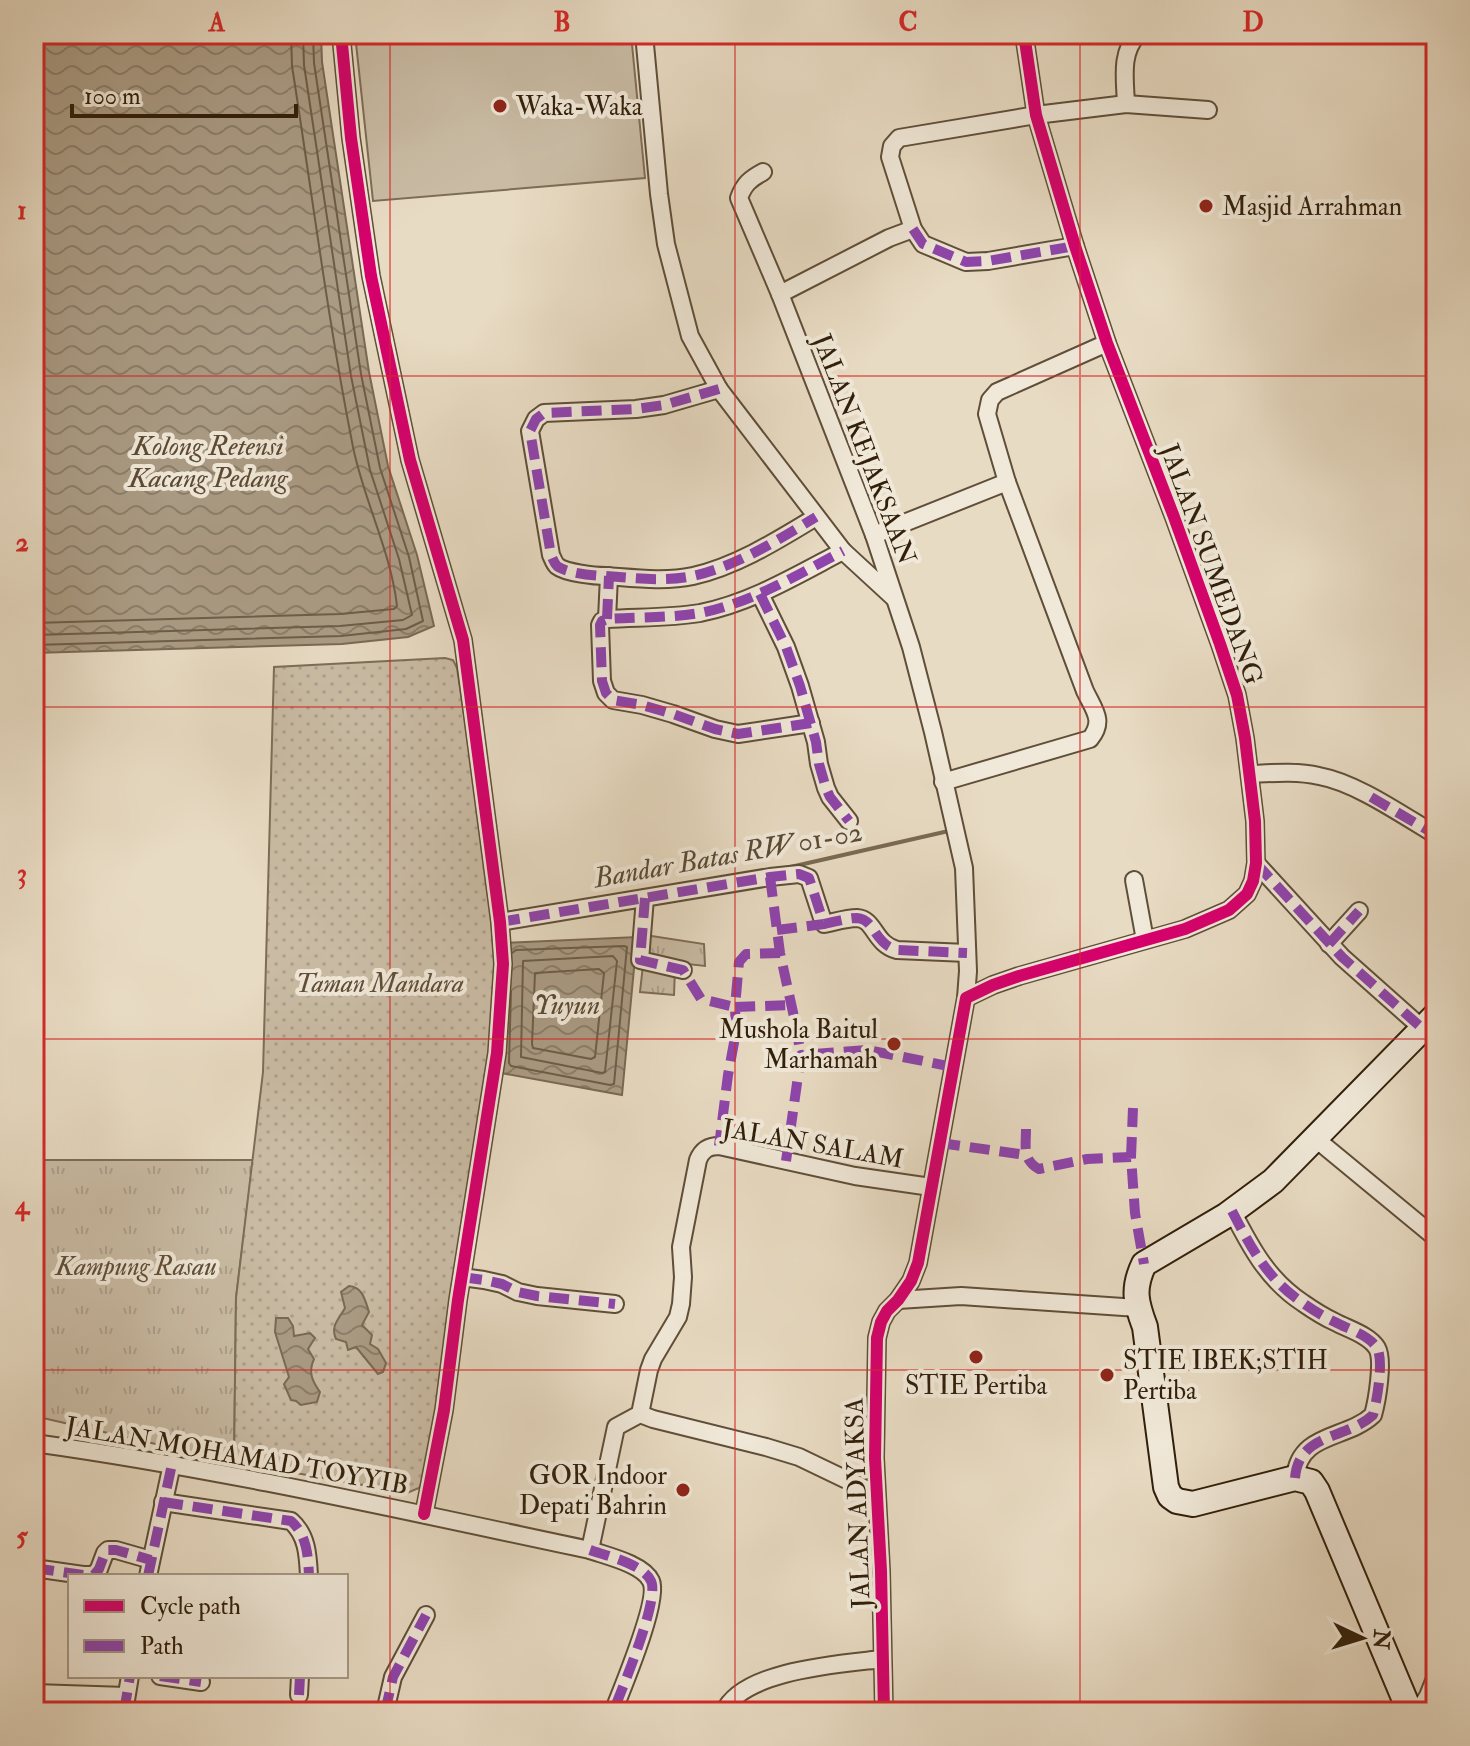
<svg xmlns="http://www.w3.org/2000/svg" width="1470" height="1746" viewBox="0 0 1470 1746" font-family="'IM FELL Double Pica',serif">
<defs>
<pattern id="grass-tufts" width="24" height="20" patternUnits="userSpaceOnUse" patternTransform="scale(2)"><rect width="24" height="20" fill="#c9bba4"/><path d="M3 7l-1-3M5 7V3M7 7l1-3M15 17l-1-3M17 17v-4M19 17l1-3" fill="none" stroke="#ada08c"/></pattern>
<pattern id="park-dots" width="8" height="8" patternUnits="userSpaceOnUse" patternTransform="scale(2)"><rect width="8" height="8" fill="#c9bba4"/><path d="M2 2h.1M6 6h.1" fill="none" stroke="#ada08c" stroke-width="1.8" stroke-linecap="round"/></pattern>
<pattern id="water-waves" width="16" height="10" patternUnits="userSpaceOnUse" patternTransform="scale(2)"><rect width="16" height="10" fill="#aa9b84"/><path d="M0 5q4-4 8 0t8 0" fill="none" stroke="#8b7e6a"/></pattern>
</defs>
<rect width="100%" height="100%" fill="#e8dbc3"/>
<filter id="stains"><feTurbulence type="fractalNoise" baseFrequency=".0025" numOctaves="4"/><feColorMatrix values="0 0 0 0 .2 0 0 0 0 .09 0 0 0 0 .02 0 0 0 .5 -.17"/></filter>
<radialGradient id="worn" r=".72"><stop offset=".6" stop-color="#630" stop-opacity="0"/><stop offset="1" stop-color="#630" stop-opacity=".3"/></radialGradient>
<!-- grass -->
<g fill="url(#grass-tufts)" stroke="#7d6d57" stroke-width="2">
<polygon points="645,935 704,944 705,966 642,959"/>
<polygon points="643,965 675,968 674,995 640,992"/>
<polygon points="34,1160 253,1160 236,1298 234,1462 34,1416"/>
</g>
<!-- park -->
<polygon fill="url(#park-dots)" stroke="#7d6d57" stroke-width="2" points="445,658 453,660 457,668 493,906 496,966 494,1036 427,1475 419,1488 407,1493 234,1462 236,1298 263,1072 274,667"/>
<!-- garden -->
<polygon fill="#c9bba4" stroke="#7d6d57" stroke-width="2" points="355,34 631,34 645,178 373,201"/>
<!-- water -->
<g fill="url(#water-waves)" stroke="#7a6953" stroke-width="2">
<polygon points="34,34 321,34 322,62 369,372 388,466 417,555 434,626 408,637 342,644 34,653"/>
<polygon points="637,937 622,1095 501,1073 504,943"/>
<path d="M349 1286C363 1287 365 1300 369 1312L362 1325 372 1335 370 1344 378 1349 386 1363 383 1372 378 1374 356 1347 348 1350 346 1342 336 1339C330 1326 339 1319 345 1308L341 1292Z"/>
<path d="M276 1318H288L293 1326 294 1336 310 1333 315 1338 308 1349 314 1359C308 1372 312 1381 320 1392L317 1402 301 1405 296 1401 291 1400 284 1384 289 1377 275 1332Z"/>
</g>
<g fill="none" stroke-linecap="round" stroke-linejoin="round">
<!-- shore -->
<g stroke="#6e5d47" stroke-width="2">
<path d="M34 623 340 614 394 609 397 606C391 552 364 501 353 447 328 321 312 193 292 66L291 34"/>
<polyline points="34,635 340,626 403,620 412,615 399,559 370,470 351,376 304,65 303,34"/>
<polyline points="34,645 341,636 406,629 423,621 409,557 380,468 361,374 314,63 313,34"/>
<polygon points="613,956 617,961 605,1072 602,1073 521,1057 523,961"/>
<polygon points="599,969 604,973 595,1057 591,1059 533,1048 532,1044 535,973"/>
<polyline points="511,991 509,1063 511,1066 610,1085 614,1084 627,947 624,946 516,950 512,953"/>
</g>
<!-- stream -->
<g stroke="#7a6953" stroke-width="4">
<polyline points="786,868 953,830"/>
<polyline points="507,913 524,910"/>
</g>
<!-- street casing -->
<g stroke="#5f4e38" stroke-width="20">
<g id="street">
<polyline points="341,34 351,138 371,276 410,460 463,640 500,922 503,964 497,1053 458,1300 444,1410 424,1514"/>
<polyline points="644,34 659,194 666,244 690,336 719,389 843,551 893,597"/>
<path d="M1126 104C1125 79 1120 53 1138 34"/>
<path d="M763 172C750 179 744 184 739 198L780 294"/>
<polyline points="913,229 923,244 966,262 988,261 1075,246"/>
<path d="M719 389 664 405 636 409 544 413 536 419 530 431 551 555C553 559 554 563 557 566 566 573 595 576 606 576 634 578 665 582 693 576 737 566 778 540 816 517"/>
<polyline points="874,535 1007,482"/>
<polyline points="760,594 786,647 800,686 816,742 819,764 826,788 830,797 849,821"/>
<polyline points="607,619 609,576"/>
<path d="M811 723 738 734 715 729 673 714 642 705 613 700 606 693 602 681 600 625 602 621 607 619C637 617 670 618 700 613 751 603 797 575 843 551"/>
<path d="M1251 774C1273 773 1297 771 1319 776 1357 783 1402 815 1436 835"/>
<path d="M943 782 1090 739C1105 721 1094 710 1085 691L1007 482 987 414 990 400 997 392 1107 343"/>
<polyline points="1256,863 1342,957 1423,1029"/>
<polyline points="1134,880 1145,940"/>
<polyline points="645,898 640,960 683,970"/>
<path d="M500 922 770 877 799 874 809 878 824 924C834 922 847 918 857 918 875 919 874 944 897 950L967 953"/>
<polyline points="1329,944 1359,911"/>
<polyline points="966,998 968,971 964,868 933,732 911,647 874,535 780,294 889,238 913,229 890,157 892,146 899,138 1036,115 1126,104 1208,110"/>
<polyline points="1316,1139 1436,1238"/>
<path d="M1232 1211C1251 1248 1268 1280 1303 1303 1313 1310 1324 1317 1335 1322 1348 1329 1369 1335 1377 1348 1384 1360 1377 1401 1373 1415 1346 1440 1299 1432 1295 1478"/>
<polyline points="462,1277 484,1280 502,1284 518,1292 537,1296 615,1304"/>
<polyline points="898,1300 961,1296 1138,1308"/>
<polyline points="640,1414 653,1419 766,1447 799,1457 876,1494"/>
<path d="M34 1443C221 1469 405 1511 590 1550L616 1427 640 1414 649 1370 653 1359 678 1317 681 1304 683 1277 681 1247 698 1160C702 1150 708 1146 719 1146L855 1176 931 1187"/>
<path d="M163 1502 291 1521C307 1535 308 1555 309 1576"/>
<path d="M590 1550C607 1556 643 1564 651 1581 660 1599 622 1689 613 1712"/>
<polyline points="34,1568 83,1575 94,1575 99,1569 105,1553 108,1550 116,1550 151,1560"/>
<polyline points="148,1576 172,1464"/>
<polyline points="160,1676 201,1682"/>
<polyline points="34,1693 126,1696"/>
<polyline points="299,1695 300,1676"/>
<polyline points="124,1712 130,1676"/>
<polyline points="385,1712 393,1677 426,1615"/>
<path d="M724 1712C742 1670 841 1664 882 1659"/>
<polyline points="884,1712 881,1571 875,1458 877,1338 881,1322 887,1311 898,1300 911,1281 918,1263 966,998 993,985 1019,976 1185,929 1229,910 1247,894 1253,881 1256,863 1255,821 1245,738 1237,695 1220,644 1174,517 1107,343 1075,246 1036,115 1024,34"/>
<polyline points="1418,1712 1428,1696 1436,1676"/>
</g>
</g>
<!-- secondary casing -->
<g stroke="#311f0a" stroke-width="28">
<path id="secondary" d="M1410 1712 1317 1491 1311 1482 1295 1478 1193 1504 1177 1501 1170 1496 1166 1487 1145 1327C1136 1303 1132 1289 1144 1264L1227 1215 1273 1181 1436 1015"/>
</g>
<!-- street -->
<use href="#street" stroke="#f0e8d8" stroke-width="16"/>
<!-- secondary -->
<use href="#secondary" stroke="#f0e8d8" stroke-width="24"/>
<!-- quiet -->
<g stroke="#8e44ad" stroke-width="10" stroke-dasharray="20 10" stroke-linecap="butt">
<polyline points="913,229 923,244 966,262 988,261 1075,246"/>
<path d="M719 389 664 405 636 409 544 413 536 419 530 431 551 555C553 559 554 563 557 566 566 573 595 576 606 576 634 578 665 582 693 576 737 566 778 540 816 517"/>
<polyline points="760,594 786,647 800,686 816,742 819,764 826,788 830,797 849,821"/>
<polyline points="607,619 609,576"/>
<path d="M811 723 738 734 715 729 673 714 642 705 613 700 606 693 602 681 600 625 602 621 607 619C637 617 670 618 700 613 751 603 797 575 843 551"/>
<polyline points="1371,797 1436,835"/>
<polyline points="1256,863 1342,957 1423,1029"/>
<polyline points="770,877 780,953 794,1017 801,1055"/>
<polyline points="645,898 640,960 683,970 701,999 735,1007 736,1032 728,1075 719,1146"/>
<path d="M500 922 770 877 799 874 809 878 824 924C834 922 847 918 857 918 875 919 874 944 897 950L967 953"/>
<polyline points="777,930 824,924"/>
<polyline points="1329,944 1359,911"/>
<polyline points="780,953 746,954 739,962 735,1007 791,1005"/>
<path d="M1026 1129C1026 1146 1022 1160 1039 1169L1087 1159 1131 1157 1135 1213 1144 1264"/>
<polyline points="940,1143 1026,1155"/>
<polyline points="1131,1157 1133,1108"/>
<polyline points="786,1161 801,1055 868,1050 953,1067"/>
<path d="M1232 1211C1251 1248 1268 1280 1303 1303 1313 1310 1324 1317 1335 1322 1348 1329 1369 1335 1377 1348 1384 1360 1377 1401 1373 1415 1346 1440 1299 1432 1295 1478"/>
<polyline points="462,1277 484,1280 502,1284 518,1292 537,1296 615,1304"/>
<path d="M163 1502 291 1521C307 1535 308 1555 309 1576"/>
<path d="M590 1550C607 1556 643 1564 651 1581 660 1599 622 1689 613 1712"/>
<polyline points="34,1568 83,1575 94,1575 99,1569 105,1553 108,1550 116,1550 151,1560"/>
<polyline points="148,1576 172,1464"/>
<polyline points="160,1676 201,1682"/>
<polyline points="1432,1685 1436,1687"/>
<polyline points="299,1695 300,1676"/>
<polyline points="124,1712 130,1676"/>
<polyline points="385,1712 393,1677 426,1615"/>
</g>
<!-- cycleway casing -->
<g stroke="#f0e8d8" stroke-width="17">
<g id="cycleway">
<polyline points="341,34 351,138 371,276 410,460 463,640 500,922 503,964 497,1053 458,1300 444,1410 424,1514"/>
<polyline points="884,1712 881,1571 875,1458 877,1338 881,1322 887,1311 898,1300 911,1281 918,1263 966,998 993,985 1019,976 1185,929 1229,910 1247,894 1253,881 1256,863 1255,821 1245,738 1237,695 1220,644 1174,517 1107,343 1075,246 1036,115 1024,34"/>
</g>
</g>
<!-- cycleway -->
<use href="#cycleway" stroke="#d6006c" stroke-width="12"/>
</g>
<!-- grid -->
<path fill="none" stroke="#d62828" stroke-width="2" stroke-opacity="0.55" d="M390 34V1712M735 34V1712M1080 34V1712M34 376H1436M34 707H1436M34 1039H1436M34 1370H1436"/>
<!-- markers -->
<g fill="#8f2418" stroke="#f0e8d8" stroke-width="3">
<circle cx="500" cy="106" r="8"/>
<circle cx="1206" cy="206" r="8"/>
<circle cx="894" cy="1044" r="8"/>
<circle cx="976" cy="1357" r="8"/>
<circle cx="1107" cy="1375" r="8"/>
<circle cx="683" cy="1490" r="8"/>
</g>
<g text-anchor="middle" stroke-width="8" stroke-linejoin="round" paint-order="stroke">
<!-- poi labels -->
<g font-size="26" fill="#311f0a" stroke="#f0e8d8" text-anchor="start">
<text x="516" y="115">Waka-Waka</text>
<text x="1222" y="215">Masjid Arrahman</text>
<text x="878" y="1038" text-anchor="end">Mushola Baitul<tspan x="878" dy="30">Marhamah</tspan></text>
<text x="1123" y="1369">STIE IBEK;STIH<tspan x="1123" dy="30">Pertiba</tspan></text>
<text x="976" y="1394" text-anchor="middle">STIE Pertiba</text>
<text x="667" y="1484" text-anchor="end">GOR Indoor<tspan x="667" dy="30">Depati Bahrin</tspan></text>
</g>
<!-- street labels -->
<g font-size="26" fill="#311f0a" stroke="#f0e8d8">
<text transform="translate(865 449) rotate(69)" y="9">JALAN KEJAKSAAN</text>
<text transform="translate(1212 564) rotate(70)" y="9">JALAN SUMEDANG</text>
<text transform="translate(813 1143) rotate(10)" y="9">JALAN SALAM</text>
<text transform="translate(237 1455) rotate(10)" y="9">JALAN MOHAMAD TOYYIB</text>
<text transform="translate(857 1503) rotate(-92)" y="9">JALAN ADYAKSA</text>
</g>
<!-- park labels -->
<g font-size="26" font-style="italic" fill="#5f4e38" stroke="#f0e8d8">
<text x="380" y="992">Taman Mandara</text>
<text x="136" y="1275">Kampung Rasau</text>
</g>
<!-- water labels -->
<g font-size="28" font-style="italic" fill="#5b4a35" stroke="#f0e8d8">
<text x="208" y="455">Kolong Retensi<tspan x="208" dy="32">Kacang Pedang</tspan></text>
<text transform="translate(728 854) rotate(-10)" y="10">Bandar Batas RW 01-02</text>
<text x="567" y="1014">Yuyun</text>
</g>
</g>
<!-- margin -->
<rect width="1470" height="1746" fill="none" stroke="#e8dbc3" stroke-width="88"/>
<!-- legend -->
<rect x="68" y="1574" width="280" height="104" fill="#f0e8d8" stroke="#a49886" stroke-width="2"/>
<rect x="84" y="1600" width="40" height="12" fill="#d6006c" stroke="#a49886" stroke-width="2"/>
<text x="140" y="1614" font-size="24" fill="#311f0a">Cycle path</text>
<rect x="84" y="1640" width="40" height="12" fill="#8e44ad" stroke="#a49886" stroke-width="2"/>
<text x="140" y="1654" font-size="24" fill="#311f0a">Path</text>
<!-- north arrow -->
<g transform="translate(1362 1638) rotate(94)" stroke="#f0e8d8" stroke-width="6" paint-order="stroke">
<path d="M0-6L14 30L0 20L-14 30Z" fill="#311f0a"/>
<text y="-12" font-size="22" font-weight="bold" text-anchor="middle" fill="#311f0a">N</text>
</g>
<!-- scale -->
<path d="M72 104v12h224v-12" fill="none" stroke="#311f0a" stroke-width="4"/>
<text x="84" y="104" font-size="24" fill="#311f0a" stroke="#f0e8d8" stroke-width="6" paint-order="stroke">100 m</text>
<rect x="44" y="44" width="1382" height="1658" fill="none" stroke="#d62828" stroke-width="3"/>
<g font-size="26" text-anchor="middle" font-weight="bold" fill="#d62828">
<text x="217" y="31">A</text>
<text x="562" y="31">B</text>
<text x="908" y="31">C</text>
<text x="1253" y="31">D</text>
<text x="22" y="219">1</text>
<text x="22" y="551">2</text>
<text x="22" y="882">3</text>
<text x="22" y="1214">4</text>
<text x="22" y="1545">5</text>
</g>
<rect width="100%" height="100%" filter="url(#stains)"/>
<rect width="100%" height="100%" fill="url(#worn)"/>
</svg>
